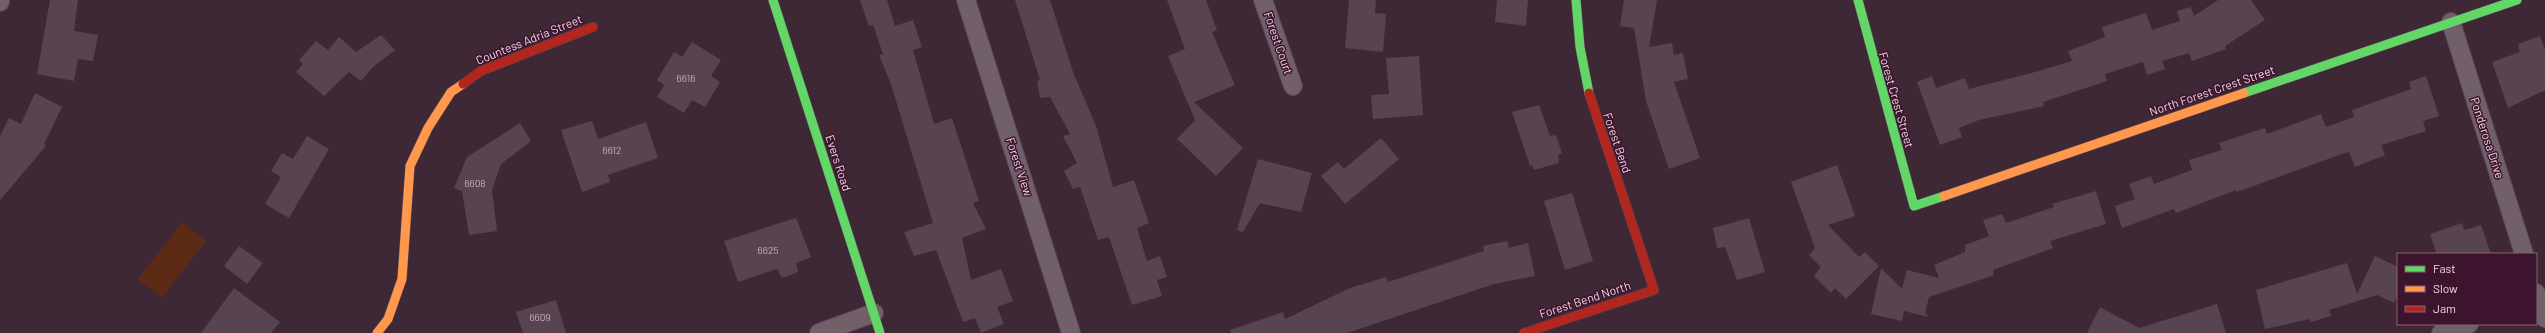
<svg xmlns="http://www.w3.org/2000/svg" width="2545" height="333" viewBox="0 0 2545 333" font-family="Barlow,sans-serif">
<rect width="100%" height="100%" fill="#3f2836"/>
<!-- green -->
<polygon fill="#5c2a15" points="182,222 206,241 162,298 138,279"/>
<!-- building -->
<g fill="#574450">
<polygon points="50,0 78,0 74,31 98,35 93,61 78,59 74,81 37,74"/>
<polygon points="860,0 887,0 895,26 913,20 922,47 913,50 934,124 952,118 979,201 973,203 986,229 962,238 971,280 1001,269 1013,301 997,307 1004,324 981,333 975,318 963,322 936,250 914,256 904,232 933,223 891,84 879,55 883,54 873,25 869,26"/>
<polygon points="1015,0 1050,0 1073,72 1096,126 1113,187 1134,180 1149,223 1137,228 1147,261 1160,256 1167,277 1157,280 1162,296 1132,305 1109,237 1098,240 1080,187 1073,189 1064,171 1077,163 1063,136 1070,134 1050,97 1040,98 1037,81 1040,80"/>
<polygon points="1167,0 1206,0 1217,30 1212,32 1235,85 1194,102 1243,148 1216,176 1177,139 1195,120 1168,56 1185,49"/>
<polygon points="1349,0 1376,0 1375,13 1386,14 1383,52 1345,48"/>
<polygon points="1497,0 1528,0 1526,26 1495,22"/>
<polygon points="1624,0 1657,0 1649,47 1672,43 1674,55 1683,53 1688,79 1674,82 1700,158 1669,169 1646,101 1634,28 1620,26"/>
<polygon points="2218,0 2251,0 2265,20 2225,46 2226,49 2192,61 2189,53 2162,61 2165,69 2147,75 2143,62 2105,74 2107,81 2043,102 2044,106 1979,120 1959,128 1962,137 1940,145 1917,82 1932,76 1936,88 1965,78 1969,89 2039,71 2072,61 2068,51 2105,37 2102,27 2146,13 2152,30 2180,21 2177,11 2191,7 2194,16"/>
<polygon points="381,35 395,50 373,67 361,81 349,72 324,96 296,72 303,64 299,60 316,41 328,50 339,37 356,52"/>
<polygon points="2540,36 2545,50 2545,90 2508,108 2492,62 2520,52 2518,44"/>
<polygon points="692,42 721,60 711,76 720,82 705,107 692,100 684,113 657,97 664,85 657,80 674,52 682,57"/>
<polygon points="1419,56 1423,115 1373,119 1371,95 1389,94 1386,58"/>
<polygon points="2426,76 2439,116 2423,121 2426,131 2381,145 2385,155 2355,167 2349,152 2342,154 2237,192 2236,190 2176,213 2174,209 2122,228 2115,206 2135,199 2129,184 2151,176 2154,184 2192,170 2189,160 2222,150 2219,143 2265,128 2267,134 2321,114 2326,127 2354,117 2352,110 2411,89 2409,82"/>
<polygon points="35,93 62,107 44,144 46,146 0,200 0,136 9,118 21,124"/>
<polygon points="1539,105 1550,136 1556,135 1562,153 1558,155 1559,163 1534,170 1532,165 1530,166 1512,112"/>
<polygon points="592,121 598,139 646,122 658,158 608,175 610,182 582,192 561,130"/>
<polygon points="520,123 531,141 501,164 492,190 497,231 469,235 462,191 454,188 467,157"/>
<polygon points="307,136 329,149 289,218 265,204 281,177 271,171 282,153 293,159"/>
<polygon points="1381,138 1399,159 1345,204 1321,176 1338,162 1344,169"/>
<polygon points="1258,159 1312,173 1301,212 1260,203 1243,232 1237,230"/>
<polygon points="1837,165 1855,216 1828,225 1859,257 1865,252 1879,266 1846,299 1835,288 1831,293 1814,276 1821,267 1809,255 1815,248 1791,182"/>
<polygon points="2096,191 2106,224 2050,241 2053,248 1993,270 1994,275 1929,297 1925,313 1929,317 1904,311 1902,321 1871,314 1881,268 1902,289 1907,270 1939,278 1934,265 1965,252 1965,245 1989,236 1983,220 2002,214 2006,223 2054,207 2052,204"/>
<polygon points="1572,193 1593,261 1565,270 1544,201"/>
<polygon points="796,218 811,257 796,263 798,272 782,278 777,269 738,282 724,241"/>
<polygon points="1749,218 1765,272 1737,280 1725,247 1717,248 1713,228"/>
<polygon points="2462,223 2464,230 2481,225 2491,254 2437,254 2430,234"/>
<polygon points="1507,241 1509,248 1528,243 1535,276 1494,284 1347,333 1231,333 1230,330 1283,312 1285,319 1350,288 1386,277 1388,282 1484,251 1483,246"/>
<polygon points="239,246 263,263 247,284 224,266"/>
<polygon points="2375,256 2398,267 2398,295 2394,303 2377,295 2329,310 2331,316 2311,322 2310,319 2265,329 2256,290 2347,263 2357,294"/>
<polygon points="234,288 280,322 271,333 201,333"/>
<polygon points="556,300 566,333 523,333 516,312"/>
<polygon points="2217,304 2226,333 2087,333 2100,307 2139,328"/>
</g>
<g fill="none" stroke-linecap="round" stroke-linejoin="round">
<!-- street casing -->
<g stroke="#584550" stroke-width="20">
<g id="street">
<polyline points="966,0 1071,333"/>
<polyline points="1263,0 1293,86"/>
<polyline points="0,2 0,0"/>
<polyline points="2451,22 2524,254"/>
<polyline points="2536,293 2545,318"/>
<polyline points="819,333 874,313"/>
<polyline points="2441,333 2469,324"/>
</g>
</g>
<!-- fast casing -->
<g stroke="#584550" stroke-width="10">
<g id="fast">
<polyline points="773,0 880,333"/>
<polyline points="1576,0 1580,47 1589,93"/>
<polyline points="1858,0 1914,206 1944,196"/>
<polyline points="2244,93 2517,0"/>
</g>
</g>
<!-- slow casing -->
<g stroke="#584550" stroke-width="10">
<g id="slow">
<polyline points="1944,196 2244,93"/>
<polyline points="377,333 388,319 402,279 410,166 428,128 451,92 463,84"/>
</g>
</g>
<!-- jam casing -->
<g stroke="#584550" stroke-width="10">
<g id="jam">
<polyline points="463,84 481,71 593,27"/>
<polyline points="1524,333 1654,290 1589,93"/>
</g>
</g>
<!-- street -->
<use href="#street" stroke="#715f69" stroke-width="18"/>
<!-- fast -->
<use href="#fast" stroke="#63d668" stroke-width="9"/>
<!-- slow -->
<use href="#slow" stroke="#ff974d" stroke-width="9"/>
<!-- jam -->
<use href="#jam" stroke="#b3261e" stroke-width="9"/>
</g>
<g text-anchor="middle" stroke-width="3" stroke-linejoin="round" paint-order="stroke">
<!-- number labels -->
<g font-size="10" fill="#cab1be">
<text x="686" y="82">6616</text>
<text x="612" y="154">6612</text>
<text x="475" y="187">6608</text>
<text x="768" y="254">6625</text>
<text x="540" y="321">6609</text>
</g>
<!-- street labels -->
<g font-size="12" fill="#f0d5e3" stroke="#3d142e">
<text transform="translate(529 40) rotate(-22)" y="4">Countess Adria Street</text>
<text transform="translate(1278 43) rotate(71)" y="4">Forest Court</text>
<text transform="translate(2212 91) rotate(-19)" y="4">North Forest Crest Street</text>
<text transform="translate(1896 100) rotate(74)" y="4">Forest Crest Street</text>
<text transform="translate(2487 138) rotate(72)" y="4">Ponderosa Drive</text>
<text transform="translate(1617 143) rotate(71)" y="4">Forest Bend</text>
<text transform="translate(838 163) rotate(72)" y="4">Evers Road</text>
<text transform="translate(1019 167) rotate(72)" y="4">Forest View</text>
<text transform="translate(1585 300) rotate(-18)" y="4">Forest Bend North</text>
</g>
</g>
<!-- legend -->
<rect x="2397" y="253" width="140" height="72" fill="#3d142e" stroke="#856176"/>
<rect x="2405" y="266" width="20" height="6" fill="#63d668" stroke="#856176"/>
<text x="2433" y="273" font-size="12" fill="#f0d5e3">Fast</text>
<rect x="2405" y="286" width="20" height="6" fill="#ff974d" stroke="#856176"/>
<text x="2433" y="293" font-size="12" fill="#f0d5e3">Slow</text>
<rect x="2405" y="306" width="20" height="6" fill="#b3261e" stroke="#856176"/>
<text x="2433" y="313" font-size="12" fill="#f0d5e3">Jam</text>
</svg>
